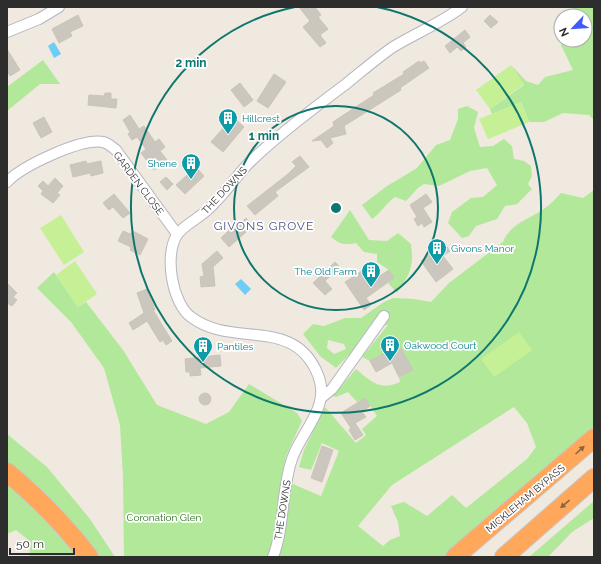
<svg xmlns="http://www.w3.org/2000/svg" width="601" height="564" viewBox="0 0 601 564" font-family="Raleway,sans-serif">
<rect width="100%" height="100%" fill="#efe9df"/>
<!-- green -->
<g fill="#b2e899" fill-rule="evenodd">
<polygon points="573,7 594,7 594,120 589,115 563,113 544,122 529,122 521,102 492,114 490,109 524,85 511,65 526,81 538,85 545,77 573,70 561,45 563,40 585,40 585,16 570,16"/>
<polygon points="43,60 60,84 40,84 7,111 7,87"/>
<path d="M467 106 478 112 474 128 480 147 493 146 504 139 512 146 514 159 524 161 531 166 532 176 528 184 532 189 517 204 505 206 497 219 476 226 469 236 462 238 448 223 452 212 471 198 483 197 497 185 487 168 470 171 439 186 424 184 418 188 406 201 395 197C386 203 381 213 372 219L362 205 387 186 417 168 436 145 450 140 458 119V109Z"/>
<path d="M594 190V427L446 557H124L123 476 120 425 104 368 71 322 37 288 54 272 78 307 86 302 123 350 157 405 206 424 229 412 249 384 297 413 302 421 286 456 281 479 321 496 339 451 322 443 311 470 299 467 304 450 325 407 356 443 366 435 362 429 377 416 365 398 357 402 348 392 336 397 333 396 356 369C371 382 380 391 400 382L399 377 413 370 401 348 389 354 388 351 370 361 362 357 388 325H370L353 351 336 368 320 356 303 334 313 324 324 326 345 318H361L384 302 393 298 414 299 431 302 449 283 503 242C510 223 531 219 545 208 551 204 556 198 561 193L583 198ZM328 340 344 344 346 349 334 354 327 348ZM514 407 527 423 536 447 527 459 466 508 452 495 427 516 404 502 391 506 398 522 400 536 390 540 383 546 358 526 392 485Z"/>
<path d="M350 210 369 240 387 241 398 233 411 244C414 269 410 273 397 293L388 283 394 278 389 270 377 262V254L364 252 356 243C345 245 340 245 331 237Z"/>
<polygon points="7,434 47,467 90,519 115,557 94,557 7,466"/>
<polygon points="7,481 56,528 79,557 29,557 31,542 16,530 7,534"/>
<polygon points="594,501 594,518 572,532 548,557 529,557"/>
</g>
<!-- pitch -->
<g fill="#c6f095">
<polygon points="511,65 524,84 490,109 476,90"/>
<polygon points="521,102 529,122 488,139 479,119"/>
<polygon points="61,215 84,252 64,265 40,228"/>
<polygon points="75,261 97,294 78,307 56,275"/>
<polygon points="519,332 532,350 494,377 481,359"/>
</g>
<!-- water -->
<g fill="#6dcdf6">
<polygon points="54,42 61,54 54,58 48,46"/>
<polygon points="241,279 251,289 245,295 235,284"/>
</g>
<!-- building -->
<g fill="#cbc7be" stroke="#cbc5b8">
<polygon points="299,7 315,7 321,15 318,17 328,29 320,35 326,43 320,47 303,27 310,21"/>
<polygon points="78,15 83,26 70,32 72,36 59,43 52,29"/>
<polygon points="490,15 498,22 491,28 484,21"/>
<polygon points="465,30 470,37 463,43 466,47 461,51 457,47 450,53 445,46"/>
<polygon points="7,49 20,70 10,76 7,71"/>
<polygon points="419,61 420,63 424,61 429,68 400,88 401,90 344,126 346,134 330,138 333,143 327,148 321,140 312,141 334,126 333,122 374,95 373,93 404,74 403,72"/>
<polygon points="274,74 286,82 268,108 257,101"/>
<polygon points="240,83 253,100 244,107 231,90"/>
<polygon points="105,93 111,93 111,99 117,99 116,108 88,105 89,95 104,96"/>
<polygon points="130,115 139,129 144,126 155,142 159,139 165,147 160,151 167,160 154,170 141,153 146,149 137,137 132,140 128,134 130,132 123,120"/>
<polygon points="44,117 52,132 41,138 33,123"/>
<polygon points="233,117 244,127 223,152 211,142"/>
<polygon points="300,156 309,167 275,192 278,196 255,215 247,206 288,174 296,166 292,162"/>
<polygon points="86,161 87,164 101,161 103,173 91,176 90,173 73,177 70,165"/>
<polygon points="196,167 204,176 185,194 176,185"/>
<polygon points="166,177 173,184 167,190 160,182"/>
<polygon points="55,178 63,186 57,193 60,195 53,203 41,194 43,191 38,186 43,181 48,186"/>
<polygon points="114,194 130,213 123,218 113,207 109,210 103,203"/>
<polygon points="426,194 432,202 423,208 432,222 424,227 422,223 418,226 414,219 417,217 410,205"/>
<polygon points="246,218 253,226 229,247 221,238 239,221 241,223"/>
<polygon points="123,231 130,234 133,231 148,239 140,255 130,250 131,247 118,241"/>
<polygon points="444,243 450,251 443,256 453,269 436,282 421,261"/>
<polygon points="217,251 223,258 213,267 215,286 201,287 200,277 204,276 202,264"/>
<polygon points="335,262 340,267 325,281 332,289 325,295 313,283"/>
<polygon points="365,269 372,281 389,270 394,278 366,298 371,305 364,310 345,282"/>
<polygon points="7,283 17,293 13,297 17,300 12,306 7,303"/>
<polygon points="147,289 155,310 153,310 172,341 166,345 163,340 160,342 147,321 133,330 129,323 144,313 137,293"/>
<polygon points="401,348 413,370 399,377 392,363 376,372 370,361 388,351 389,354"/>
<polygon points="220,355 221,366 200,368 201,375 190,376 190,372 186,372 185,359"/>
<circle cx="205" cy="399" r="6"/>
<polygon points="365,398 370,406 362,412 366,417 355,423 363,435 355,440 349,430 351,428 341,413"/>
<polygon points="322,446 333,450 322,482 311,478"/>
</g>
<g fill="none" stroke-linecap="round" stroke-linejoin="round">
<!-- street casing -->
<g stroke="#b3b5c1" stroke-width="12">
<g id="street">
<polyline points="7,32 39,19 59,7"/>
<path d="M7 182C22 166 81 138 103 142 108 143 112 147 116 150L177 234"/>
<polyline points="321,398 332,389 384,316"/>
<path d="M273 557C285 526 281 490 292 459 302 430 331 407 318 375 294 315 233 349 191 317 172 303 164 255 177 235 182 227 194 221 201 215 209 210 215 202 221 196 232 184 241 170 253 159 282 132 314 108 346 84 361 72 377 58 393 47 416 33 441 23 462 7"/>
</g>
</g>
<!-- highway casing -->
<g stroke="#c8c8c8" stroke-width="20">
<g id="highway">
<path d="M7 472C38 498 65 525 89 557"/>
<polyline points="455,557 594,438"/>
<polyline points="504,557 594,478"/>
</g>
</g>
<!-- street -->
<use href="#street" stroke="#fff" stroke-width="10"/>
<!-- highway -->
<use href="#highway" stroke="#ffa75b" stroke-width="18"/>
</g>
<!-- one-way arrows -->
<defs><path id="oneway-solid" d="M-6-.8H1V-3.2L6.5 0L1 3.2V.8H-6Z"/></defs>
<g fill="#8c6442">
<use href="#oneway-solid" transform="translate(580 450) rotate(-42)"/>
<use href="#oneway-solid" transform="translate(565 504) rotate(139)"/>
</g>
<!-- distance rings -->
<g fill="none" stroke="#0f766e" stroke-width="2">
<circle cx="336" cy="208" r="102"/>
<path d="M377 7A205 205 0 1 1 295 7"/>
</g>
<!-- icons -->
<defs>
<g id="building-pin" transform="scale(1)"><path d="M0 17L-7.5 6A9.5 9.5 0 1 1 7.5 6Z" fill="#0f9aa8" stroke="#fff"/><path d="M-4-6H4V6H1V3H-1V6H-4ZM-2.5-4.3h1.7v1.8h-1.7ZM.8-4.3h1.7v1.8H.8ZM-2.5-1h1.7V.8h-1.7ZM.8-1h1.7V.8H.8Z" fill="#fff"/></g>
</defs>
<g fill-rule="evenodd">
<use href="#building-pin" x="228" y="118"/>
<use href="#building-pin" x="191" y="163"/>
<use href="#building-pin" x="437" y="248"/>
<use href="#building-pin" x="371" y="271"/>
<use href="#building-pin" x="390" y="345"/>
<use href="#building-pin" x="203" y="346"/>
</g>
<g text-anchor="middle" stroke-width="3.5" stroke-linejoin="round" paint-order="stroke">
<!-- culture labels -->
<g font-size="10" fill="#0d838f" stroke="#fff" text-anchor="start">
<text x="242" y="122">Hillcrest</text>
<text x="177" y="167" text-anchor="end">Shene</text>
<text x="451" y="252">Givons Manor</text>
<text x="357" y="275" text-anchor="end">The Old Farm</text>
<text x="404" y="349">Oakwood Court</text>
<text x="217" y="350">Pantiles</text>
</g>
<!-- street labels -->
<g font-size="10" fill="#2d2d2d" stroke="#fff">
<text transform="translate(139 183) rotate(53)" y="4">GARDEN CLOSE</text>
<text transform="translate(224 190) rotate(-47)" y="4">THE DOWNS</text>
<text transform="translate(525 498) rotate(-40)" y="4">MICKLEHAM BYPASS</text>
<text transform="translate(282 510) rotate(-81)" y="4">THE DOWNS</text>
</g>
<!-- park labels -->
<g font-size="10" fill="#267117" stroke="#fff">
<text x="164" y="521">Coronation Glen</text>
</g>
<!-- quarter labels -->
<g font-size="12" letter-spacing="1" fill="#4a5282" stroke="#fff">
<text x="264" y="230">GIVONS GROVE</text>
</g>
</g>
<circle cx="336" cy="208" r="6" fill="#0f766e" stroke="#fff" stroke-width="2"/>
<g font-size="12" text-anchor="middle" font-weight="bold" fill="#0f766e" stroke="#fff" stroke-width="3.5" stroke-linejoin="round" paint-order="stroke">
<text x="191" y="67">2 min</text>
<text x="264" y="140">1 min</text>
</g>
<!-- border -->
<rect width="601" height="564" fill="none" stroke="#2d2d2d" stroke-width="16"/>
<!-- north arrow -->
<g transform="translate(573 28) rotate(245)"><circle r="19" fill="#ffffff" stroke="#ababab"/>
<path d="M0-3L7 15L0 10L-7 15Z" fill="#3d5bff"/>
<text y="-6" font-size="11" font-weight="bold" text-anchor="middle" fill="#2d2d2d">N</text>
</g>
<!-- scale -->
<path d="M10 548v6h64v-6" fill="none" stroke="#2d2d2d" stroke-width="2"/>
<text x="16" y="548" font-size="12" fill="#2d2d2d" stroke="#ffffff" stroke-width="3" paint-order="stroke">50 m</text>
</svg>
